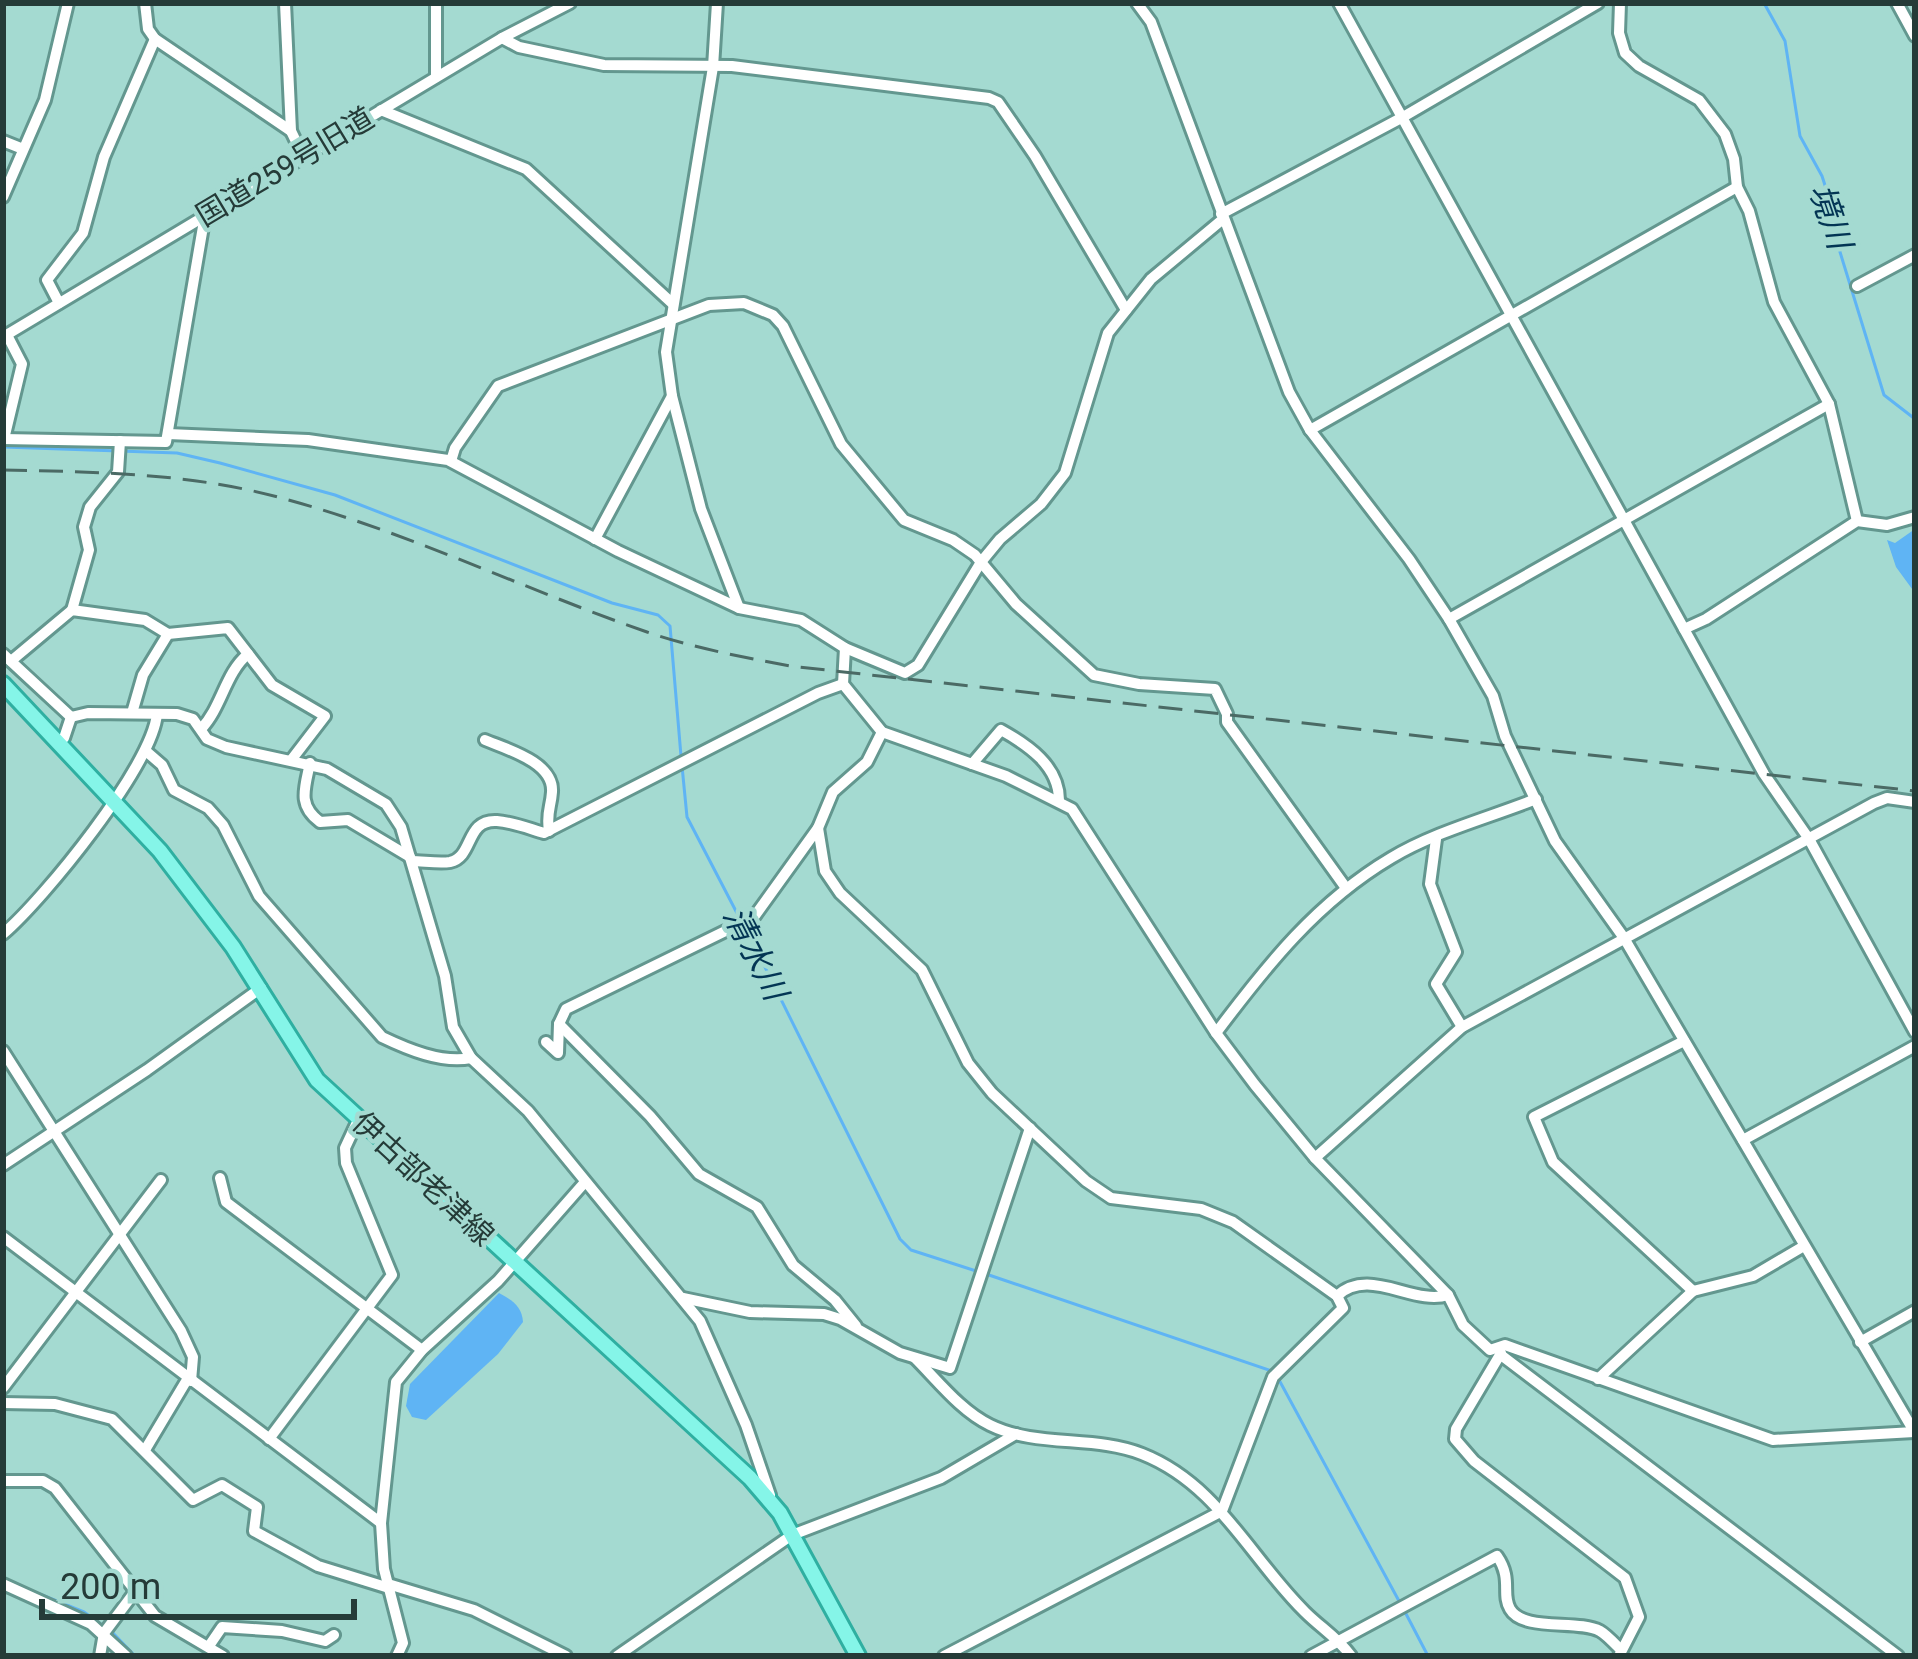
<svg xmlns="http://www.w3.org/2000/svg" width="1918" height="1659" viewBox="0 0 1918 1659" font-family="Roboto,'Noto Sans JP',sans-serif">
<rect width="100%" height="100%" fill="#a4dad1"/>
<!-- water -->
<g fill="#5fb4f4">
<polygon points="1915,529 1915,593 1896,567 1887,540 1895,543"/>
<path d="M499 1293C512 1300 522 1306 523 1322L498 1354 426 1420 412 1417 406 1406 410 1384Z"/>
</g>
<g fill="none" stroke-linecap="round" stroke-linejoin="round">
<!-- stream -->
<g stroke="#5fb4f4" stroke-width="3">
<polyline points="1764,3 1785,41 1800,136 1822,176 1832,207 1840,252 1884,395 1915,419"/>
<polyline points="3,447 177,453 220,463 335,495 612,603 658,615 670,626 681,756"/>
<polyline points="682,766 687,817 739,917"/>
<polyline points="744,925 900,1239 911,1250 976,1271"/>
<polyline points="986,1274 1272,1371"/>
<polyline points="1278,1378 1399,1601"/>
<polyline points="22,1587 84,1612 102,1625"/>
<polyline points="1404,1610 1428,1656"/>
<polyline points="112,1632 135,1656"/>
</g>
<!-- minor casing -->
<g stroke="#63978f" stroke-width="16">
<g id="minor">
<polyline points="145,3 148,29 155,39 291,131"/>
<polyline points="285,3 291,131 303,156"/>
<polyline points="717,3 713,67 666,352 672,396 701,509 739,608"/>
<polyline points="1137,3 1151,22 1289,392 1310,430 1409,559 1449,619 1493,696 1505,736 1555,841 1624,938 1915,1433"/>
<polyline points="1339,3 1764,774 1809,839 1915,1032"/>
<polyline points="1620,3 1619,33 1625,53 1639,66 1699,100 1725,134 1734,159 1737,187 1749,211 1774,302 1829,404 1857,521"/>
<polyline points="1897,3 1915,36"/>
<polyline points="502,38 519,47 604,65 732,66 989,98 998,102 1035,156 1126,310"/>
<polyline points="436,77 436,3"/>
<polyline points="381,110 526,169 673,304"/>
<polyline points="3,141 23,149"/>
<polyline points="3,197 45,100 68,3"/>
<polyline points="1221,214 1403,117 1598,3"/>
<polyline points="1857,286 1915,255"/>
<polyline points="59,303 47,280 83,233 104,157 155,39"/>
<polyline points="3,337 502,38 570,3"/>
<polyline points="1310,430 1737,187"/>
<polyline points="168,434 308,440 448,460 618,551 739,608 801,620 845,648 905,673 918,665 981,562 1000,539 1041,504 1065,473 1108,333 1151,279 1223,219"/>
<polyline points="3,439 166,442 205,215"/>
<polyline points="4,439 22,364 7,335"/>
<polyline points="451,461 455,448 498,386 709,305 744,303 773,315 783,326 841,444 904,520 953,540 975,555 1016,604 1094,675 1139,684 1215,689 1227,714 1227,722 1346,888"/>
<polyline points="595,539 672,396"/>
<polyline points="72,610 89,550 84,527 90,507 118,472 120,441"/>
<polyline points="1449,619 1829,404"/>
<polyline points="1684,629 1706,619 1857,521 1887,525 1915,517"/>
<polyline points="168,634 228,628 272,685 325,716 292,759"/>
<polyline points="845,648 843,684 882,732 1006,776 1072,809 1216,1033 1255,1085 1315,1158 1448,1295 1463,1325 1490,1350 1505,1345 1773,1440 1914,1432"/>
<polyline points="3,654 71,717"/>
<polyline points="11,661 72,610 145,620 168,634 143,675 132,713"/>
<polyline points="71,717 88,713 177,714 193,719 207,739 226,747 327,769 386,804 401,827 445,976 453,1027 471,1058 528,1111 700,1321 746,1425 770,1495"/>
<path d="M201 729C222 707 225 673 248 654"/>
<path d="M485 740C506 749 554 762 552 792 551 808 546 812 549 831"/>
<polyline points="57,743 64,738 71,717"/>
<path d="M147 752 162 765 174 790 208 808 223 825 259 896 382 1037C407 1049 442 1064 471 1058"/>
<path d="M310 763C305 788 297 805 320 822L348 820 410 857"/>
<path d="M972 764 1001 730C1028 745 1059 766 1059 800"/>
<polyline points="818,828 825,871 840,893 922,970 968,1063 992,1093 1086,1181 1111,1198 1201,1209 1233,1222 1337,1296 1343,1308 1273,1377 1222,1511 944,1656"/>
<polyline points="1436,839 1430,884 1456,952 1436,984 1462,1027"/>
<path d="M412 861C423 861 439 864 450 862 474 857 465 819 497 821 513 822 530 829 544 833L818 693 843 684"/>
<path d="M3 934C44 899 152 766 157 714"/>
<polyline points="559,1024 650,1116 699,1174 757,1207 793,1265 835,1300 856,1326"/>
<path d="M1216 1033C1267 965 1317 902 1391 858 1434 832 1488 818 1536 799"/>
<polyline points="1684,1041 1534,1117 1553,1162 1693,1291"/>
<polyline points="546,1042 558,1053 559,1024 566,1009 754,917 818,828 833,792 867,762 882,732"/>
<polyline points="3,1051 181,1331 193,1357 191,1381"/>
<polyline points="1743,1140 1915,1046"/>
<polyline points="1315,1158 1462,1027 1874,803 1887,798 1915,802"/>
<polyline points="3,1165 147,1070 261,988"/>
<polyline points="220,1178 226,1202 422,1350"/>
<polyline points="3,1237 381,1523"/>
<path d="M1337 1296C1369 1266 1413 1306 1448 1295"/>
<polyline points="683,1298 750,1312 824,1314 840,1319 900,1353 950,1368 1030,1128"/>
<polyline points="1860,1342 1915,1311"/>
<polyline points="1501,1353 1456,1429 1455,1439 1474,1461 1625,1578 1639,1617 1619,1656"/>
<polyline points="1501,1355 1898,1656"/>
<path d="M915 1358C938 1381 961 1411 990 1425 1037 1448 1094 1435 1142 1454 1218 1484 1250 1558 1305 1612 1321 1628 1337 1637 1351 1656"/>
<polyline points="1598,1379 1693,1291 1753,1276 1804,1246"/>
<polyline points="3,1388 161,1180"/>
<polyline points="3,1403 55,1404 112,1419 193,1500 222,1485 257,1507 254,1531 318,1566 389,1588"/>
<polyline points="269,1439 392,1275 346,1163 345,1148 358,1120"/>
<polyline points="145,1450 188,1378"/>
<polyline points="3,1481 43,1481 55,1488 155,1616 223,1656"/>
<polyline points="3,1584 91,1624 126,1656"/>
<polyline points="388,1584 474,1610 566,1656"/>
<polyline points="209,1646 222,1627 282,1631 325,1641 334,1635"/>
<polyline points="100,1656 104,1633 134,1593"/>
<polyline points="397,1656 403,1643 384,1569 381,1523 396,1382 422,1350 498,1281 585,1182"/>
<polyline points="617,1656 792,1535 941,1478 1016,1434"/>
<path d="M1311 1656 1497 1556C1513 1579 1501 1594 1510 1609 1523 1632 1578 1619 1600 1631 1607 1635 1615 1644 1621 1650"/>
</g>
</g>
<!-- major casing -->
<g stroke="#2fafa1" stroke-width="20">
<polyline id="major" points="3,684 160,851 233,947 317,1080 750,1478 780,1513 858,1656"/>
</g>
<!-- minor -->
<use href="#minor" stroke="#fff" stroke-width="10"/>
<!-- major -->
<use href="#major" stroke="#85f5e8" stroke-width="14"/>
<!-- rail -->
<path stroke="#4b6a65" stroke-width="3" stroke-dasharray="24 12" stroke-linecap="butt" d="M3 470C98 472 193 473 285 499 410 533 526 590 647 632 694 648 742 657 790 666L1915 791"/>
</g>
<g text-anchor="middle" stroke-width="9" stroke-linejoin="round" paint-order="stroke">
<!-- street labels -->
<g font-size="30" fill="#253b38" stroke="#a4dad1">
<text transform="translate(285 167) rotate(-31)" y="10">国道259号旧道</text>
<text transform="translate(423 1179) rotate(43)" y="10">伊古部老津線</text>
</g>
<!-- water labels -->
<g font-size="33" font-style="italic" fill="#033554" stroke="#a4dad1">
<text transform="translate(1831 216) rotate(71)" y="12">境川</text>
<text transform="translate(756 953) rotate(63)" y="12">清水川</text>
</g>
</g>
<!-- border -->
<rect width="1918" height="1659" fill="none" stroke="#253b38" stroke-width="12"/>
<!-- scale -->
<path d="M42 1599v18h312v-18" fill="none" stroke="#253b38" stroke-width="6"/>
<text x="60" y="1599" font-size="36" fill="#253b38" stroke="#a4dad1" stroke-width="9" paint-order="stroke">200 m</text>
</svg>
